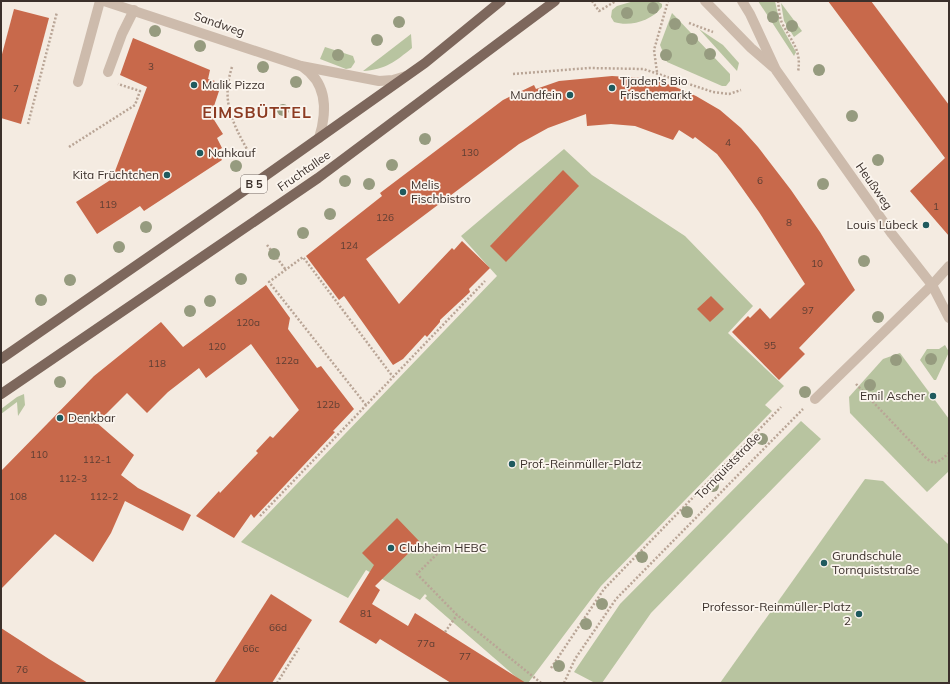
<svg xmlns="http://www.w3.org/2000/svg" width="950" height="684" viewBox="0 0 950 684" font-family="Mulish,sans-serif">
<rect width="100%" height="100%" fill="#f4ebe1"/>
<!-- green -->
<g fill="#b8c4a0">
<path d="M634 1H657L662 4V7C651 21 630 27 614 22L611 17 612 10 617 6Z"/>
<polygon points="758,1 775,1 780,24 796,52 794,56"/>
<polygon points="781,3 802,31 794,37 784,21"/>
<polygon points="672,13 730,74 730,81 726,86 722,86 667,62 660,45"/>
<polygon points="699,29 723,45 739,63 737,71"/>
<path d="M411 34 412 48C396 61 385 70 363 71Z"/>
<polygon points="325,47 353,56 355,62 351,68 346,69 320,59"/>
<polygon points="564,149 592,175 685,236 753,306 728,333 784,386 765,405 772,411 601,586 528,683 523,683 425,598 427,596 425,594 420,600 366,570 348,598 241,542 497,276 461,236"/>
<polygon points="945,345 949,352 936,380 934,380 920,360 927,349 939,349"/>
<polygon points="900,353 949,419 949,471 927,492 850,413 849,397 883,359"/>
<polygon points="24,394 25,405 18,416 17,402 1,414 1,409 17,397"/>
<polygon points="801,421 821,439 651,613 602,683 595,683 574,672 620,604"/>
<polygon points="865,479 883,481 949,545 949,683 720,683"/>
</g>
<!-- building -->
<g fill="#c8694b">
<polygon points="828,1 871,1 949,105 949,236 910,191 945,158"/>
<polygon points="14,9 49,18 21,124 1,118 1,58"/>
<polygon points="133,38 210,70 208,79 215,81 212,89 219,91 211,115 223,134 217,138 222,148 217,151 222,160 144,211 140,206 97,234 76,202 112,179 147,87 120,75"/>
<polygon points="612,76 642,78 671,85 696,96 720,110 741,128 758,147 791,190 820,232 855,290 799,348 805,354 779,380 732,332 748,316 750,318 760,308 770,319 805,284 759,212 730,171 717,154 695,137 693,139 679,130 673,140 635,126 611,124 587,126 586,114 548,128 519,144 366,259 399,304 452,248 454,250 462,241 490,268 469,289 470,292 440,320 440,322 427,337 425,335 403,359 393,365 344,296 339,300 306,256 382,196 380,193 503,100 534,85 536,89 559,81"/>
<polygon points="563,170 579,186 506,262 490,246"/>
<polygon points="266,285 290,318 288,329 317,368 321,366 354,409 333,431 335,432 254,518 251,514 234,538 196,516 219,491 220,493 258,453 256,451 270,436 273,438 299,410 251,344 206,378 199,368 168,392 147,413 127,393 97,423 134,455 121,475 138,488 191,515 183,531 125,501 111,533 93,562 55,534 1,589 1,471 94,376 161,322 183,347"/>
<polygon points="711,296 724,309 710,322 697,309"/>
<polygon points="397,518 420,542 375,586 380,590 372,604 408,626 415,613 526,683 451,683 380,639 376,644 339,622 374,565 362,553"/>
<polygon points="271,594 312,620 272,683 214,683"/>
<polygon points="1,628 49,659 88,683 1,683"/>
</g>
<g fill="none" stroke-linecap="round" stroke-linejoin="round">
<!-- path -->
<g stroke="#b9a596" stroke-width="2.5" stroke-dasharray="2 2" stroke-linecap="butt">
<polyline points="592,1 599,11 616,1"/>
<path d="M778 1C779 8 779 16 782 23 791 41 802 50 798 72"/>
<polyline points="689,23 713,32"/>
<path d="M232 67C221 101 232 122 248 151"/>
<polyline points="657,72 654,50 668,1"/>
<polyline points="513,74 589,68 643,69 713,92 729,94 741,90"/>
<polyline points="28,124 57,12"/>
<polyline points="69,147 135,105 140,91 118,84"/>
<polyline points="267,245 286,270"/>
<polyline points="856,384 927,459 934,463 941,460 949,453"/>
<polyline points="366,405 269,282 303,257 393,377"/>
<polyline points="260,516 485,281"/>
<polyline points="440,551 417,574 457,615 541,683"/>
<polyline points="445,632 457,615"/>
<polyline points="551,668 604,589 781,407"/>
<polyline points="277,683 299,648"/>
<polyline points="564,683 575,659 616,599 803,409"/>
</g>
<!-- service -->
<g stroke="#cdbbac" stroke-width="10">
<polyline points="108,72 122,34 134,10"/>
<polyline points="78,82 100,1"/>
</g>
<!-- minor -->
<g stroke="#cdbbac" stroke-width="10">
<polyline points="104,1 301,66 379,81 393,80 406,76"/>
<path d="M303 67C328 84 327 112 319 138"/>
<polyline points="815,399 932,285 949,266"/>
</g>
<!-- tertiary -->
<g stroke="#cdbbac" stroke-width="10">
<polyline points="705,1 751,48 773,67"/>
<polyline points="742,1 750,14 776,70 892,234 932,285 949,318"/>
</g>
<!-- primary -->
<g stroke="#7d675c" stroke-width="10">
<polyline points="1,359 241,193 425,63 501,1"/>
<polyline points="1,394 318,178 555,1"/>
</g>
</g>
<!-- trees -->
<g fill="#969b7f">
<circle cx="653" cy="8" r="6"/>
<circle cx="627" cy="13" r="6"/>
<circle cx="773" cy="17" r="6"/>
<circle cx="399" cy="22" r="6"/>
<circle cx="675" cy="24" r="6"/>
<circle cx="792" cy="26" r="6"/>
<circle cx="155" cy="31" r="6"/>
<circle cx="692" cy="39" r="6"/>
<circle cx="377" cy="40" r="6"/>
<circle cx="200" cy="46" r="6"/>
<circle cx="710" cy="54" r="6"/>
<circle cx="338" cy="55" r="6"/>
<circle cx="666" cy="55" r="6"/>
<circle cx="263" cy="67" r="6"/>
<circle cx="819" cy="70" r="6"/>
<circle cx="296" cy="82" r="6"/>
<circle cx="283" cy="110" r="6"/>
<circle cx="852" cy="116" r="6"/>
<circle cx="425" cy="139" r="6"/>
<circle cx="878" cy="160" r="6"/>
<circle cx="392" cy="165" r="6"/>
<circle cx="236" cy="166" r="6"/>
<circle cx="345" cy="181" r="6"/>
<circle cx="369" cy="184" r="6"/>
<circle cx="823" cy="184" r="6"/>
<circle cx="330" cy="214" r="6"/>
<circle cx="146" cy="227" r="6"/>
<circle cx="303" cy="233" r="6"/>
<circle cx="119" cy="247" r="6"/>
<circle cx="274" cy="254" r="6"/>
<circle cx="864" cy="261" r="6"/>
<circle cx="241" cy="279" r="6"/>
<circle cx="70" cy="280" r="6"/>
<circle cx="41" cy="300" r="6"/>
<circle cx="210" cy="301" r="6"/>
<circle cx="190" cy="311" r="6"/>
<circle cx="878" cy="317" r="6"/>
<circle cx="931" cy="359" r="6"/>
<circle cx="896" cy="360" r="6"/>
<circle cx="60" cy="382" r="6"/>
<circle cx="870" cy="385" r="6"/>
<circle cx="805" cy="392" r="6"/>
<circle cx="762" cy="439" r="6"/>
<circle cx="713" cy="486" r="6"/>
<circle cx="687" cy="512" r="6"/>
<circle cx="642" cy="557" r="6"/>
<circle cx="602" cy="604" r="6"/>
<circle cx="586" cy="624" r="6"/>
<circle cx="559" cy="666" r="6"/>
</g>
<!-- markers -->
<g fill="#1f5a5e" stroke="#fbf5ee" stroke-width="1.5">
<circle cx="194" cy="85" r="4"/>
<circle cx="612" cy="88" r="4"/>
<circle cx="570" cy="95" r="4"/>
<circle cx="200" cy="153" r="4"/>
<circle cx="167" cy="175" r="4"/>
<circle cx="403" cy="192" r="4"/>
<circle cx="926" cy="225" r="4"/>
<circle cx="933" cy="396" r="4"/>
<circle cx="60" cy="418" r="4"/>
<circle cx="512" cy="464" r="4"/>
<circle cx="391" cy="548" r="4"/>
<circle cx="824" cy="563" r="4"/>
<circle cx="859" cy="614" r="4"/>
</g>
<g text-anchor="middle" stroke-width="3.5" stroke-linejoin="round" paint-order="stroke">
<!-- number labels -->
<g font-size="10" fill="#5e3e33">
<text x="151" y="70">3</text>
<text x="16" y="92">7</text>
<text x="728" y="146">4</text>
<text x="470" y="156">130</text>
<text x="760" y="184">6</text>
<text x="108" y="208">119</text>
<text x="936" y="210">1</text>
<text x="385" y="221">126</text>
<text x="789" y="226">8</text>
<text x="349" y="249">124</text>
<text x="817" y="267">10</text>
<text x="808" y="314">97</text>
<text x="248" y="326">120a</text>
<text x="770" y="349">95</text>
<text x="217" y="350">120</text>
<text x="287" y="364">122a</text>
<text x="157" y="367">118</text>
<text x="328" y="408">122b</text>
<text x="39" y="458">110</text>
<text x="97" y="463">112-1</text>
<text x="73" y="482">112-3</text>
<text x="18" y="500">108</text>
<text x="104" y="500">112-2</text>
<text x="366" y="617">81</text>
<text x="278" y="631">66d</text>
<text x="426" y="647">77a</text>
<text x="251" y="652">66c</text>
<text x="465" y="660">77</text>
<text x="22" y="673">76</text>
</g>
<!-- shield labels -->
<rect fill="#fbf5ee" stroke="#756b66" stroke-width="1" x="241" y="175" width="26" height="18" rx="3"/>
<g font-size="11" font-weight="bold" fill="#3b302b">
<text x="254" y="188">B 5</text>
</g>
<!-- street labels -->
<g font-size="12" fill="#3b302b" stroke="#fbf5ee">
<text transform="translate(219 24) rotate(19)" y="4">Sandweg</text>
<text transform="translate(304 171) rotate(-35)" y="4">Fruchtallee</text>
<text transform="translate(874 186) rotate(55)" y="4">Heußweg</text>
<text transform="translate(728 466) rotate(-46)" y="4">Tornquiststraße</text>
</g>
<!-- poi labels -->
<g font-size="12" fill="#3b302b" stroke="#fbf5ee" text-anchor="start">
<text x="620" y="85">Tjaden's Bio<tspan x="620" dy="14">Frischemarkt</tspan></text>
<text x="202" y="89">Malik Pizza</text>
<text x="562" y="99" text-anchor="end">Mundfein</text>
<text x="208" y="157">Nahkauf</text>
<text x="159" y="179" text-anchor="end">Kita Früchtchen</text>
<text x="411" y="189">Melis<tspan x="411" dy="14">Fischbistro</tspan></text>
<text x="918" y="229" text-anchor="end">Louis Lübeck</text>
<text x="925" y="400" text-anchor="end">Emil Ascher</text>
<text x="68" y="422">Denkbar</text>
<text x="520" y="468">Prof.-Reinmüller-Platz</text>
<text x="399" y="552">Clubheim HEBC</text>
<text x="832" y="560">Grundschule<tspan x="832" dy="14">Tornquiststraße</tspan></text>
<text x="851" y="611" text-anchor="end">Professor-Reinmüller-Platz<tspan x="851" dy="14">2</tspan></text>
</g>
<!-- district labels -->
<g font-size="16" font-weight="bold" letter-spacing="1" fill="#8c3b22" stroke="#fbf5ee">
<text x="257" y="118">EIMSBÜTTEL</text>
</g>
</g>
<!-- border -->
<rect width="950" height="684" fill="none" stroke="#3b302b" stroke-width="4"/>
</svg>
